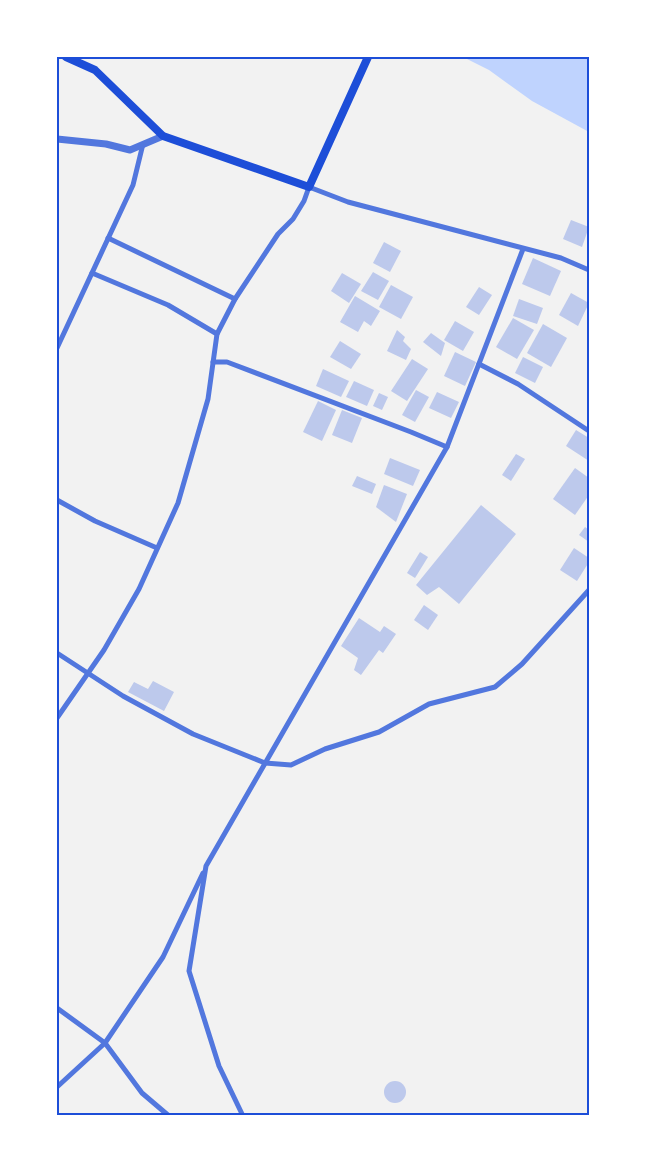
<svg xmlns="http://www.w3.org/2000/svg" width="646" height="1173" viewBox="0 0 646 1173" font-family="Barlow,sans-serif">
<rect width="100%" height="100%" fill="#f2f2f2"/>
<!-- water -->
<polygon fill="#bfd3fe" points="463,57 589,57 589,132 532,101 489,70"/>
<!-- building -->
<g fill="#bdc9ec">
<polygon points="571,220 589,227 582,247 563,239"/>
<polygon points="384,242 401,251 390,272 373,263"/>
<polygon points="533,258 561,271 550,296 522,284"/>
<polygon points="373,272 389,281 378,300 361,291"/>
<polygon points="342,273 361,284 349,303 331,291"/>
<polygon points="391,285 413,297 401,319 379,307"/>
<polygon points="479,287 492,295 479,315 466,307"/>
<polygon points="571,293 589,303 578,326 559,315"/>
<polygon points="355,296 380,311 371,326 364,321 358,332 340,322"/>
<polygon points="519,299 543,308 537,324 513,316"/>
<polygon points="513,318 534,330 517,359 496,347"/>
<polygon points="455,321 474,332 463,351 444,340"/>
<polygon points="543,324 567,338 551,367 527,353"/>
<polygon points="397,330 405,337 403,341 411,349 406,360 387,351"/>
<polygon points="431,333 445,343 441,356 423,342"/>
<polygon points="340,341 361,354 351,369 330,357"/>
<polygon points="455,352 476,362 465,386 444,376"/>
<polygon points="523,357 543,367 535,383 515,373"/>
<polygon points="412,359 428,369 407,401 391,391"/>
<polygon points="323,369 349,381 341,397 316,386"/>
<polygon points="354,381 374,390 367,406 346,397"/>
<polygon points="416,390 429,397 415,422 402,415"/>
<polygon points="437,392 459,402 451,418 429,408"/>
<polygon points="379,393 388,397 382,410 373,406"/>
<polygon points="318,401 336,410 322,441 303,432"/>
<polygon points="342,410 362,418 352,443 332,435"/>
<polygon points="576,430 589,438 589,461 566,446"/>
<polygon points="516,454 525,459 511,481 502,475"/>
<polygon points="390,458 420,470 413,486 384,474"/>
<polygon points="575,468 589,478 589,495 575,515 553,499"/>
<polygon points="357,476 376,484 372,494 352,486"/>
<polygon points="384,485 407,494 396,522 376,507"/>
<polygon points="481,505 516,534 459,604 439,587 427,595 416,585"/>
<polygon points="585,527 589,530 589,542 579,535"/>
<polygon points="574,548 589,558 589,562 577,581 560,570"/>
<polygon points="420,552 428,557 415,578 407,573"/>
<polygon points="424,605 438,615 428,630 414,620"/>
<polygon points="359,618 380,632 384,626 396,634 383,653 379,650 361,675 354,670 358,658 341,646"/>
<polygon points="153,681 174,692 164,711 128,692 134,682 148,689"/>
<circle cx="395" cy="1092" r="11"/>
</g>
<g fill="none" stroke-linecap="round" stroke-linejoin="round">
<!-- minor -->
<g stroke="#5277de" stroke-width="5">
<polyline points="108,238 235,299"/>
<polyline points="92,273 168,305 217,334"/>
<polyline points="57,348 133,185 143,144"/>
<polyline points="213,362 227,362 411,432 447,447"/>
<polyline points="479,364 518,384 589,431"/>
<polyline points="57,500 95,521 157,548"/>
<polyline points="57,653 123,696 193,734 265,763 291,765 325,749 379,732 429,704 495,687 522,664 589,590"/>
<polyline points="57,718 104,650 139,589 178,503 208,399 217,334 235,299 278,234 293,219 304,201 309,187 348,202 561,258 589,270"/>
<polyline points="57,1008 105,1043 142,1093 169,1116"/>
<polyline points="57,1087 105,1043 163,957 203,873"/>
<polyline points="243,1116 219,1066 189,971 206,866 447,447 523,249"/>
</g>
<!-- tertiary -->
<polyline stroke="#5277de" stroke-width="7" points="57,139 106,144 130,150 163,136"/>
<!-- primary -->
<polyline stroke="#1d4ed8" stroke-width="8" points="66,57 95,70 163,136 309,187 368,57"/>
</g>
<!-- border -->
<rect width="646" height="1173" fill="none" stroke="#ffffff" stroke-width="117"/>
<rect x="58" y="58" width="530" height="1056" fill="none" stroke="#1d4ed8" stroke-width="2"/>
</svg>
